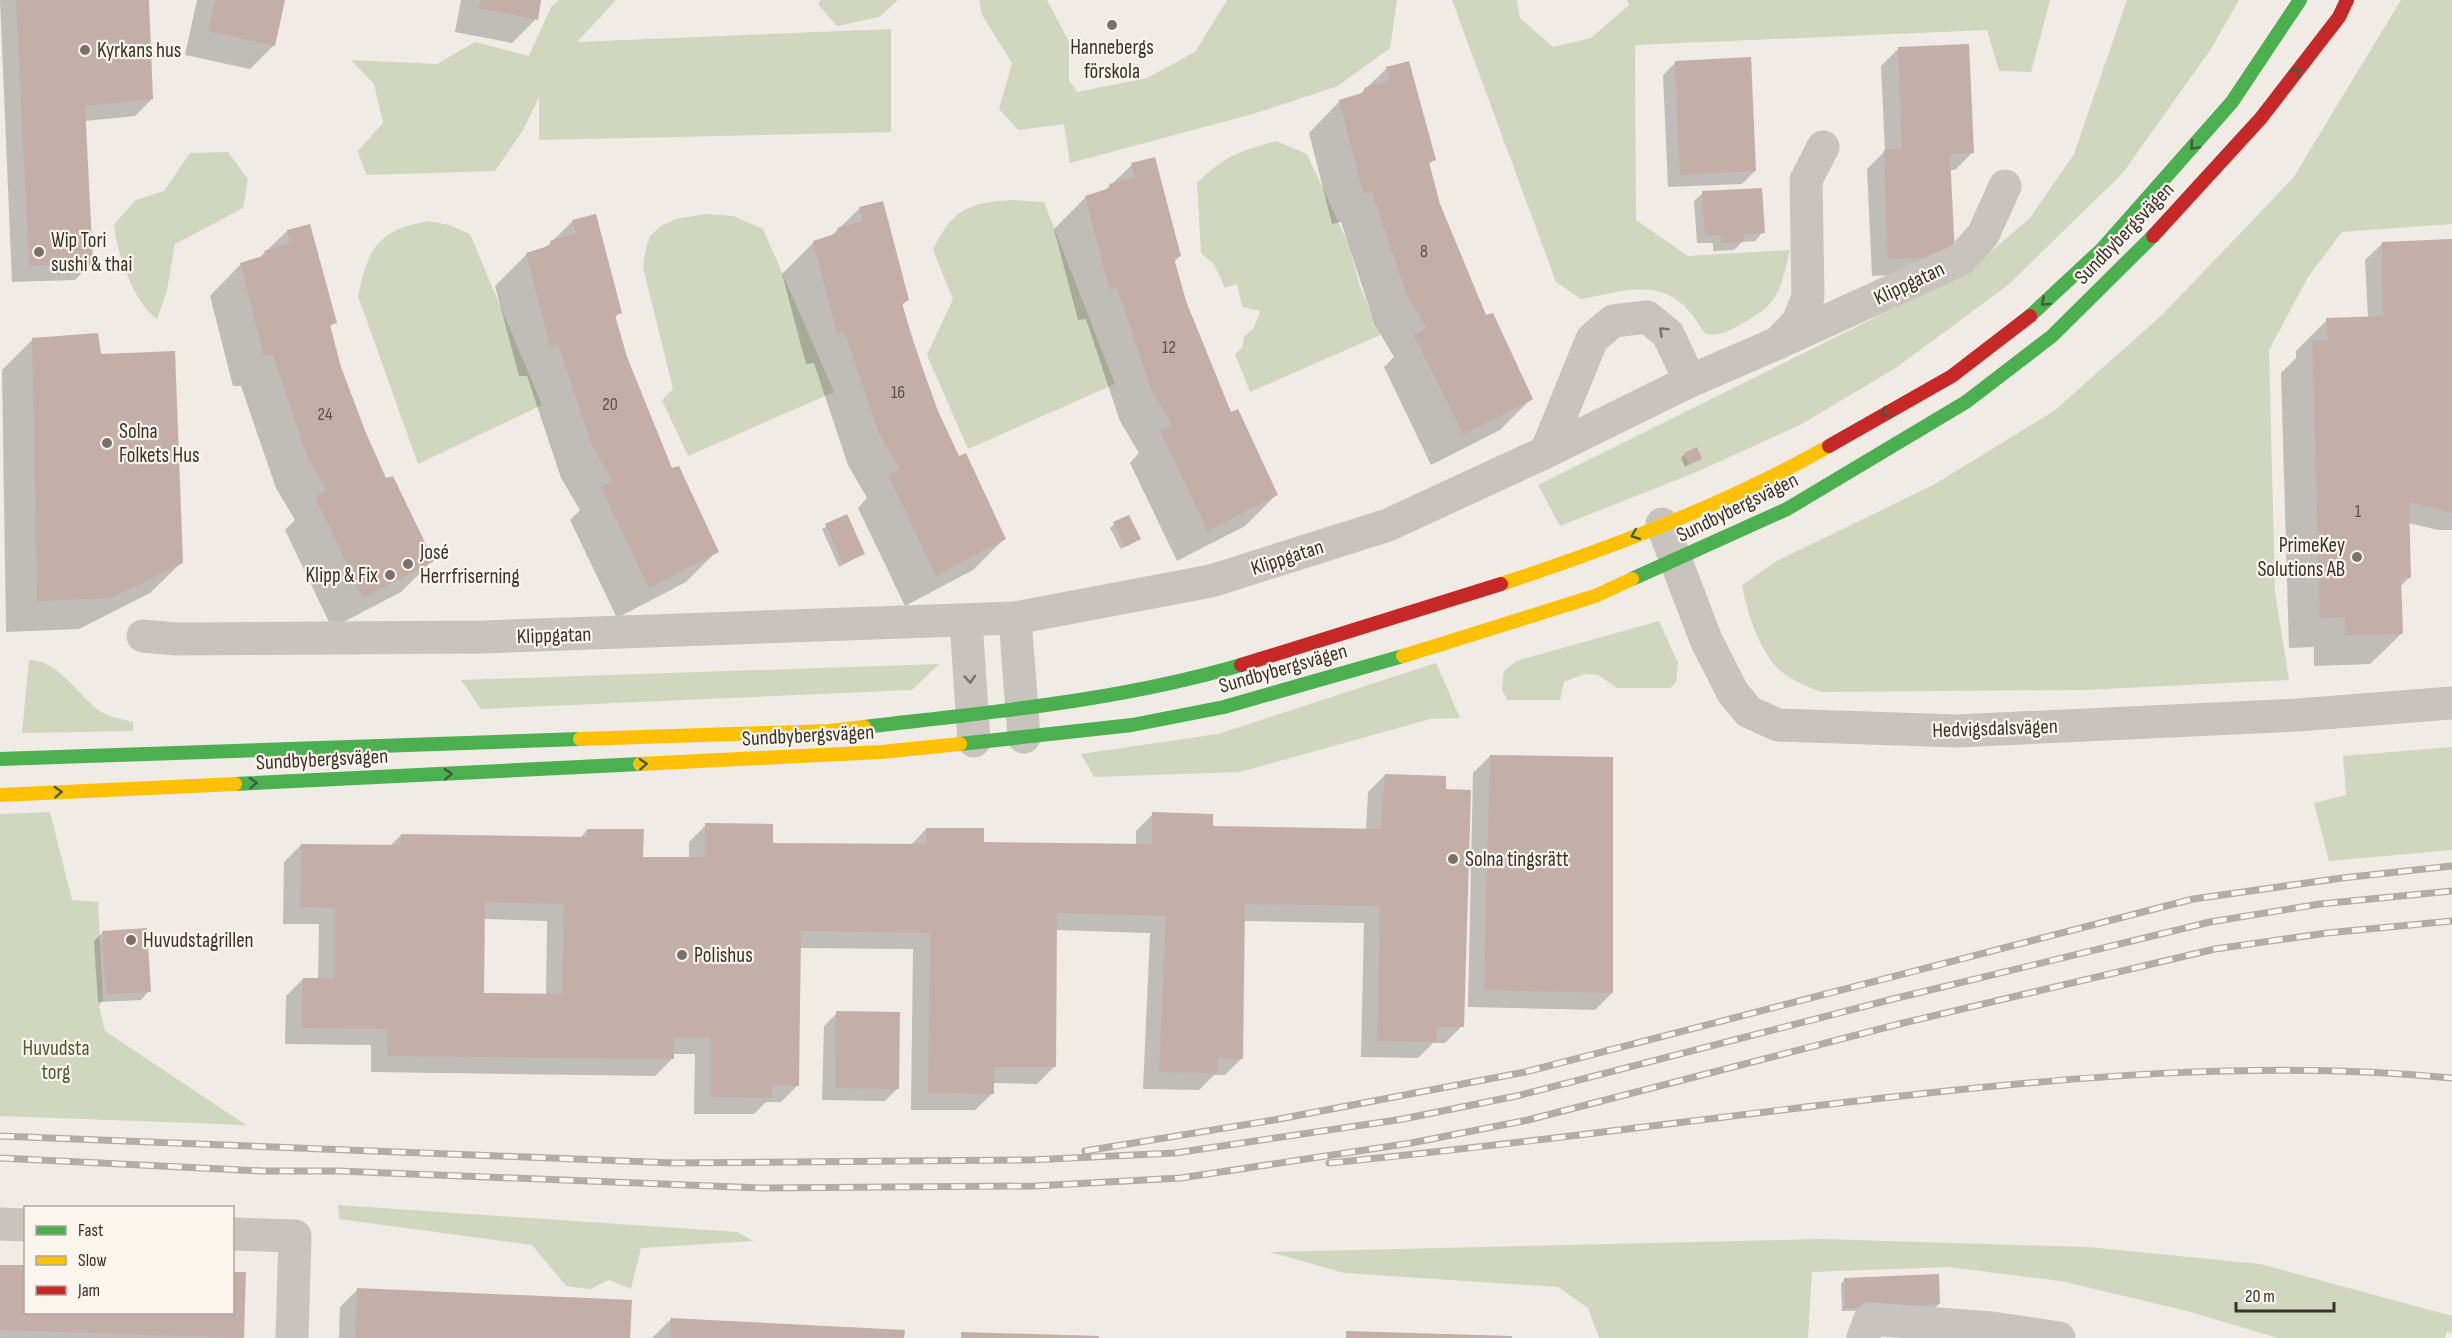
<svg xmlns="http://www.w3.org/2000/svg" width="2452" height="1338" viewBox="0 0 2452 1338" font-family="'Sofia Sans Condensed',sans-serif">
<rect width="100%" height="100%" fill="#f0ebe5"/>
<!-- green -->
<g fill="#d1d6bf">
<polygon points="559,0 616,0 577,42 891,29 891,132 539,140 539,97 523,130 495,171 366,175 358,151 383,123 374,84 351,60 437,64 475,42 529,56 551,7"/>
<polygon points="821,0 898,0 879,17 837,26 818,4"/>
<polygon points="979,0 1047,0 1069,42 1069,80 1077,92 1147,78 1195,52 1227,0 1397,0 1390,48 1338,86 1253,114 1070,163 1064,124 1018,130 999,109 1012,63 982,15"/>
<path d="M1452 0H1517L1520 18 1553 47 1591 38 1629 5 1627 0H2050L2031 72 1999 71 1987 30 1635 45 1636 220 1688 256 1790 250C1780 291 1780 303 1741 324 1729 331 1721 336 1706 334 1699 325 1692 313 1683 305 1656 278 1614 293 1581 299L1556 282Z"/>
<polygon points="2127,0 2239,0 2211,49 2122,174 2008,285 1897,367 1800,425 1699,471 1560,526 1538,485 1967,272 2030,218 2074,154"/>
<path d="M2401 0H2452V224L2342 232 2308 277 2269 350 2275 592 2289 680 2083 690 1821 692C1810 687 1797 683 1787 676 1761 659 1747 613 1742 585L1777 561 1935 484 2054 411 2163 314 2293 178Z"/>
<path d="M1276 141 1307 154 1348 243 1360 286 1380 335 1250 392 1235 354 1242 348 1244 337 1254 328 1260 311 1242 307 1237 284 1225 288 1214 264 1201 253 1197 183C1225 155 1239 152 1276 141Z"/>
<path d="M228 152 248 179 243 208 175 244 167 290 157 319C133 301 117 254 114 224L136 200 164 191 190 153Z"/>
<path d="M1014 200 1044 202 1115 384 968 449 927 355 953 299 933 250C952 209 969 202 1014 200Z"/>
<polygon points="706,214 733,216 763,229 834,392 688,456 662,400 673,389 643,267 645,252 650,236 661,226 676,219"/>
<path d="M428 221 449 225 470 234 542 405 418 464 358 296C368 248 378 230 428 221Z"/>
<polygon points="1659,621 1678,663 1676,683 1670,688 1617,688 1598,675 1584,674 1564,682 1560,700 1507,700 1502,689 1504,671 1516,661"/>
<path d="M29 660C58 659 79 697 101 712 109 717 123 719 133 722V731L22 733Z"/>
<polygon points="1436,663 1460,718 1430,719 1240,772 1094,777 1081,754 1218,734"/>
<polygon points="939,664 912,690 481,709 461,680"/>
<polygon points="2452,747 2452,850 2329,861 2314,803 2346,795 2343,756"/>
<polygon points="50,812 72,900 98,902 103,1001 99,1006 105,1031 246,1125 0,1116 0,814"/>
<polygon points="338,1205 737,1232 754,1241 641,1248 631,1289 609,1280 590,1289 566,1286 532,1245 339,1219"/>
<polygon points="1822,1239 2087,1247 2260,1264 2452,1316 2452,1333 2447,1332 2445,1338 2278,1338 2187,1311 2061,1281 1948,1267 1812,1272 1808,1338 1599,1338 1588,1308 1558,1287 1344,1273 1270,1252"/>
</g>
<!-- shadow -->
<g fill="#0003" fill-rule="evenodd">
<polygon points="0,0 147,0 152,99 135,116 85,121 92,263 75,280 12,282"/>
<polygon points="197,0 283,0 274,45 250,69 185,55"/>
<polygon points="461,0 540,0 536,19 512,43 455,32"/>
<polygon points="1898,49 1972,153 1955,170 1949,170 1936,273 1872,276 1867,169 1885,151 1881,66"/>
<polygon points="1676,62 1755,171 1742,184 1668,187 1663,75"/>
<polygon points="1387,68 1434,159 1428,165 1439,205 1485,317 1531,399 1500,430 1431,465 1384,367 1394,357 1375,325 1341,222 1332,224 1309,133 1340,101 1358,96"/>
<polygon points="1132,165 1180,256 1174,262 1184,301 1230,414 1276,495 1245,526 1177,561 1130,463 1139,453 1120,421 1086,319 1078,320 1054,229 1085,198 1103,192"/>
<polygon points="1703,193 1763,232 1755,241 1742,242 1734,250 1713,251 1713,243 1697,243 1694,201"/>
<polygon points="860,208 908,299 902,306 937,412 958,458 1004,539 973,570 905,606 858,508 867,498 848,465 814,363 806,364 782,274 814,242 830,237"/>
<polygon points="573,221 621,312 614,318 625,358 671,470 717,551 686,582 617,618 570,520 580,510 561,478 527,376 519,376 495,286 526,255 544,249"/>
<polygon points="287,231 335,322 329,328 340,368 364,434 386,480 432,561 401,592 332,628 285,530 295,520 276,488 241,386 233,386 210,296 241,264 258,259"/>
<polygon points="2452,241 2452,530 2438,530 2408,523 2409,578 2400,587 2402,633 2370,664 2314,666 2314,647 2289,648 2281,373 2296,358 2296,351 2327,320 2368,318 2365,260 2383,243"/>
<polygon points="33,339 100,356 182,562 150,593 79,629 6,632 2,370"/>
<polygon points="1685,454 1700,458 1685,467 1681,458"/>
<polygon points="846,516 863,554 839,567 822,529"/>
<polygon points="1114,524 1139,539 1121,549 1110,528"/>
<polygon points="1490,756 1612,993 1595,1010 1468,1007 1473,773"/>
<path d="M1385 775 1462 1026 1445 1043H1433L1418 1058 1361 1057 1364 923 1244 921 1242 1058 1225 1075H1214L1199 1090 1143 1089 1150 933 1055 930 1054 1067 1037 1084 993 1083V1093L975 1110H911L913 949 800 948 798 1085 781 1102H766L754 1114H694L695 1054H672V1059L655 1076 371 1072V1045L285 1044 286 996 303 979H318L319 924H283L284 862 301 845 390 846 401 835 580 838 587 830 642 858H689V842L706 825 771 844 910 846 926 829 982 843 1136 846V831L1153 814 1212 828 1366 830 1368 792ZM484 919 547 921 546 995 482 994Z"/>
<polygon points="103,932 149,991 141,1000 98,1002 94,941"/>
<polygon points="837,1013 898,1088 885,1101 822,1100 824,1026"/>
<polygon points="0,1266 26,1312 232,1312 244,1274 242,1338 0,1338"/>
<polygon points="1844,1280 1939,1304 1935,1308 1842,1311 1841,1284"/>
<polygon points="357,1290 629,1338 339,1338 340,1307"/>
<polygon points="671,1319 903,1338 652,1338"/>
</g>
<!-- building -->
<g fill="#c3afa7" fill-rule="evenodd">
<polygon points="16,0 149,0 153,99 85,106 93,263 29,266"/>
<polygon points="215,0 285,0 275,46 208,31"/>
<polygon points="480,0 541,0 538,20 478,8"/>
<polygon points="1969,44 1974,153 1950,154 1955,256 1888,259 1884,150 1902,149 1898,47"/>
<polygon points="1751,57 1756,171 1680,175 1675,61"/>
<polygon points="1409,61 1436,160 1429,162 1440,204 1486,315 1493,313 1533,399 1463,435 1414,335 1426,328 1406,293 1372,192 1363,193 1339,100 1365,92 1364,88 1390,80 1386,67"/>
<polygon points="1155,157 1181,256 1174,258 1186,301 1231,412 1238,409 1278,495 1208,531 1160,431 1172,425 1151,389 1117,288 1109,289 1085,196 1110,188 1109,184 1135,177 1131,163"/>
<polygon points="1762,188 1765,233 1743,234 1744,242 1721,243 1721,235 1705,236 1702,191"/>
<polygon points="883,201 909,300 902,303 914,345 938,411 959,456 966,453 1006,539 936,576 888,475 900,469 879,434 845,333 837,334 813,241 838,233 837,228 863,221 859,207"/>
<polygon points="596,214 622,313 615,315 627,357 672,468 679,466 719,552 649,588 601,487 613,481 592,446 558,345 550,346 526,253 551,245 550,241 576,233 572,220"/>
<polygon points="310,224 337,323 330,325 341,367 366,433 386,478 393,476 434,561 363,598 315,497 327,491 307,456 273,355 264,356 240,263 266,255 264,251 290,243 287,230"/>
<polygon points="2452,239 2452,513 2409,502 2411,578 2401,578 2403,634 2345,635 2345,617 2320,618 2312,340 2328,340 2326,318 2383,316 2382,242"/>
<polygon points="98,333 101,354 175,351 183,563 111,598 37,601 32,338"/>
<polygon points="1697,447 1702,459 1689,465 1684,453"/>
<polygon points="847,514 865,554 843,564 825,524"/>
<polygon points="1129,515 1141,539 1125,547 1113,522"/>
<polygon points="1490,755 1613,757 1613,993 1484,990"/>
<path d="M1385 774 1446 776V789L1471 790 1464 1027H1437V1042L1377 1041 1380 906 1245 904 1243 1059 1218 1058 1217 1073 1159 1072 1166 916 1057 913 1056 1067H994V1094L928 1093 930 933 801 931 799 1086 772 1085V1098L711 1097V1038H674V1059L387 1056 388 1029 302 1028 303 978H335V908L300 907 301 844 400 845 401 834 587 837V829H644L643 857H705V823L773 824V843L926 844V828H984V842L1152 844V812L1213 814V826L1381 829ZM485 902 564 904 562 994 484 993Z"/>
<polygon points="147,928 151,992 106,994 102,931"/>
<polygon points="836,1011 900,1012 899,1089 835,1088"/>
<polygon points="0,1265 26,1265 26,1312 232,1312 232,1272 246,1272 244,1338 0,1330"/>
<polygon points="1939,1274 1940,1304 1845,1308 1844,1278"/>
<polygon points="357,1288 632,1300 630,1338 355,1338"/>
<polygon points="671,1318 905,1330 904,1338 671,1338"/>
<polygon points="1346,1331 1512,1336 1512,1338 1346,1338"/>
<polygon points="961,1332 1099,1336 1099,1338 961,1338"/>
</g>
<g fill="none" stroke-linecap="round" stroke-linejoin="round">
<!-- street -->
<g stroke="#c9c3be" stroke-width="33">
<polyline points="1782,341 1960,260 1983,235 2005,186"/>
<polyline points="1546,452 1592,339 1613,321 1647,317 1668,334 1690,381"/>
<polyline points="1662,524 1706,640 1733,693 1749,712 1778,725 1957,731 2298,715 2452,703"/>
<polyline points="1015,618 1024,737"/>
<polyline points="966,621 974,741"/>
<polyline points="143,636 176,639 483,637 1015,618 1211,581 1388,525 1546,452 1690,381 1778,343 1798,322 1808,297 1806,180 1823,147"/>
<polyline points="0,1224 26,1225"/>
<polyline points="232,1234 295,1236 292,1338"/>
<polyline points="1863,1338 1870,1319 1992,1328 2059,1338"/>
</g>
<!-- fast -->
<g stroke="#4caf50" stroke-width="14">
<polyline points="2030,316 2103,248 2232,102 2300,0"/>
<polyline points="1632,579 1787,509 1966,402 2052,336 2153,236"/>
<path d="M864 727C991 712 1118 701 1241 665"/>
<polyline points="960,744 1132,725 1224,707 1403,656"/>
<polyline points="0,759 580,739"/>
<polyline points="235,784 640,764"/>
</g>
<!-- slow -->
<g stroke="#ffc107" stroke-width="14">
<path d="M1501 584C1613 547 1727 504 1829 446"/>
<polyline points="1403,656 1595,596 1632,579"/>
<polyline points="580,739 829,731 864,727"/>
<polyline points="640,764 881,752 960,744"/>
<polyline points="0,795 235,784"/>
</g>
<!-- jam -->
<g stroke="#c62828" stroke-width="14">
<polyline points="2153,236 2261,118 2339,17 2347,0"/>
<polyline points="1829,446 1952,376 2030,316"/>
<polyline points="1241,665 1501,584"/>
</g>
<!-- rail casing -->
<g stroke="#b1aca8" stroke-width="7">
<g id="rail">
<polyline points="0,1136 674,1163 1030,1160 1175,1153 1403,1119 1521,1095 1893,999 2210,922 2320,904 2452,891"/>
<polyline points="1085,1151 1274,1120 1525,1072 2193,899 2342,878 2452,866"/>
<polyline points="0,1158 262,1171 338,1171 761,1188 1034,1186 1181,1178 1411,1143 1528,1120 1899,1024 2215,949 2327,933 2452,921"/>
<path d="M1329 1163C1517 1145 1704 1118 1892 1097 2077 1076 2266 1060 2452 1078"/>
</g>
</g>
<!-- rail -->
<use href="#rail" stroke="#fbf5ee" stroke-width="4.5" stroke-dasharray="14" stroke-linecap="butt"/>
</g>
<!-- one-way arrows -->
<defs><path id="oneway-chevron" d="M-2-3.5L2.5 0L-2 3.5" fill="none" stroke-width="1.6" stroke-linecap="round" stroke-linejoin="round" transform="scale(1.5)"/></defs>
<g stroke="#415c38">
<use href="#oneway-chevron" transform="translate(2296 72) rotate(-53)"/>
<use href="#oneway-chevron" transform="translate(2194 146) rotate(131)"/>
<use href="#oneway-chevron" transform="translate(2045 302) rotate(138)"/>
<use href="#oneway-chevron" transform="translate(1885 413) rotate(150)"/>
<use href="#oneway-chevron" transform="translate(1635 535) rotate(158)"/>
<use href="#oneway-chevron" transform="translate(643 764) rotate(-3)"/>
<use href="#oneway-chevron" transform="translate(448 774) rotate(-3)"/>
<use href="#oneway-chevron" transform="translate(253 783) rotate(-3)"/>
<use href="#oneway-chevron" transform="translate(58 792) rotate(-3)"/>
</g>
<g stroke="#7b726d">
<use href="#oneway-chevron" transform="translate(1663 331) rotate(-137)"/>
<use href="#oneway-chevron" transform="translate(970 679) rotate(86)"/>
</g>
<!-- markers -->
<g fill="#7a716c" stroke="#fbf5ee" stroke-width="2">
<circle cx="1112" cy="25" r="6"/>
<circle cx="85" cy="50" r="6"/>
<circle cx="39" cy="252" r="6"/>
<circle cx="107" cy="443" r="6"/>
<circle cx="2357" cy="557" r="6"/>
<circle cx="408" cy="564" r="6"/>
<circle cx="390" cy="575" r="6"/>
<circle cx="1453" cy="859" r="6"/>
<circle cx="131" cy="940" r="6"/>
<circle cx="682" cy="955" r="6"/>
</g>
<g text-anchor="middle" stroke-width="4.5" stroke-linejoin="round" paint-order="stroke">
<!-- number labels -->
<g font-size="18" fill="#5d504a">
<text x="1424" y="257">8</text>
<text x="1169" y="353">12</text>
<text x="898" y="398">16</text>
<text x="610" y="410">20</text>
<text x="325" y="420">24</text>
<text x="2358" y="517">1</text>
</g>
<!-- poi labels -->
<g font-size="21" fill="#3b302b" stroke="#fbf5ee" text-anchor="start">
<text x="1112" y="54" text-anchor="middle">Hannebergs<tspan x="1112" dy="24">förskola</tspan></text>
<text x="97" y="57">Kyrkans hus</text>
<text x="51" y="247">Wip Tori<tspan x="51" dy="24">sushi &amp; thai</tspan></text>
<text x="119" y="438">Solna<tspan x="119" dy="24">Folkets Hus</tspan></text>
<text x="2345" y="552" text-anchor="end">PrimeKey<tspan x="2345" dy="24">Solutions AB</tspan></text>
<text x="420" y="559">José<tspan x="420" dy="24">Herrfriserning</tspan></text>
<text x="378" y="582" text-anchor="end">Klipp &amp; Fix</text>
<text x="1465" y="866">Solna tingsrätt</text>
<text x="143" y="947">Huvudstagrillen</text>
<text x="694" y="962">Polishus</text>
</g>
<!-- street labels -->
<g font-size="21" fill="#3b302b" stroke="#fbf5ee">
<text transform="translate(2124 233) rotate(-46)" y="7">Sundbybergsvägen</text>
<text transform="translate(1909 283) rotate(-25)" y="7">Klippgatan</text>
<text transform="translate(1737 507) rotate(-26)" y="7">Sundbybergsvägen</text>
<text transform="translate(1287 557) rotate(-18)" y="7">Klippgatan</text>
<text transform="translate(554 635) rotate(-2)" y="7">Klippgatan</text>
<text transform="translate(1283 668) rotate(-16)" y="7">Sundbybergsvägen</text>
<text transform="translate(1995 728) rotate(-2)" y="7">Hedvigsdalsvägen</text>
<text transform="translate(808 735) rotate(-3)" y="7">Sundbybergsvägen</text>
<text transform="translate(322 759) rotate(-3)" y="7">Sundbybergsvägen</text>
</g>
<!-- park labels -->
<g font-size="21" fill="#4a5a2e" stroke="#fbf5ee">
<text x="56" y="1055">Huvudsta<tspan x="56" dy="24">torg</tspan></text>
</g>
</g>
<!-- legend -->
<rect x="24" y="1206" width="210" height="108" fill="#fbf5ee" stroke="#aea6a0" stroke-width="1.5"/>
<rect x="36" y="1226" width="30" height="9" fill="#4caf50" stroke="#aea6a0" stroke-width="1.5"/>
<text x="78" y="1236" font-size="18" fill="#3b302b">Fast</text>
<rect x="36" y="1256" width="30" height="9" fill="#ffc107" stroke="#aea6a0" stroke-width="1.5"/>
<text x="78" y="1266" font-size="18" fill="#3b302b">Slow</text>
<rect x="36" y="1286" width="30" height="9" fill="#c62828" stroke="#aea6a0" stroke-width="1.5"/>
<text x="78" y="1296" font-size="18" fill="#3b302b">Jam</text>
<!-- scale -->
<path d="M2236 1302v9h98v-9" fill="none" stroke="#3b302b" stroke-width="3"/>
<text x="2245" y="1302" font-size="18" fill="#3b302b" stroke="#fbf5ee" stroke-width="4.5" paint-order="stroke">20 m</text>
</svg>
